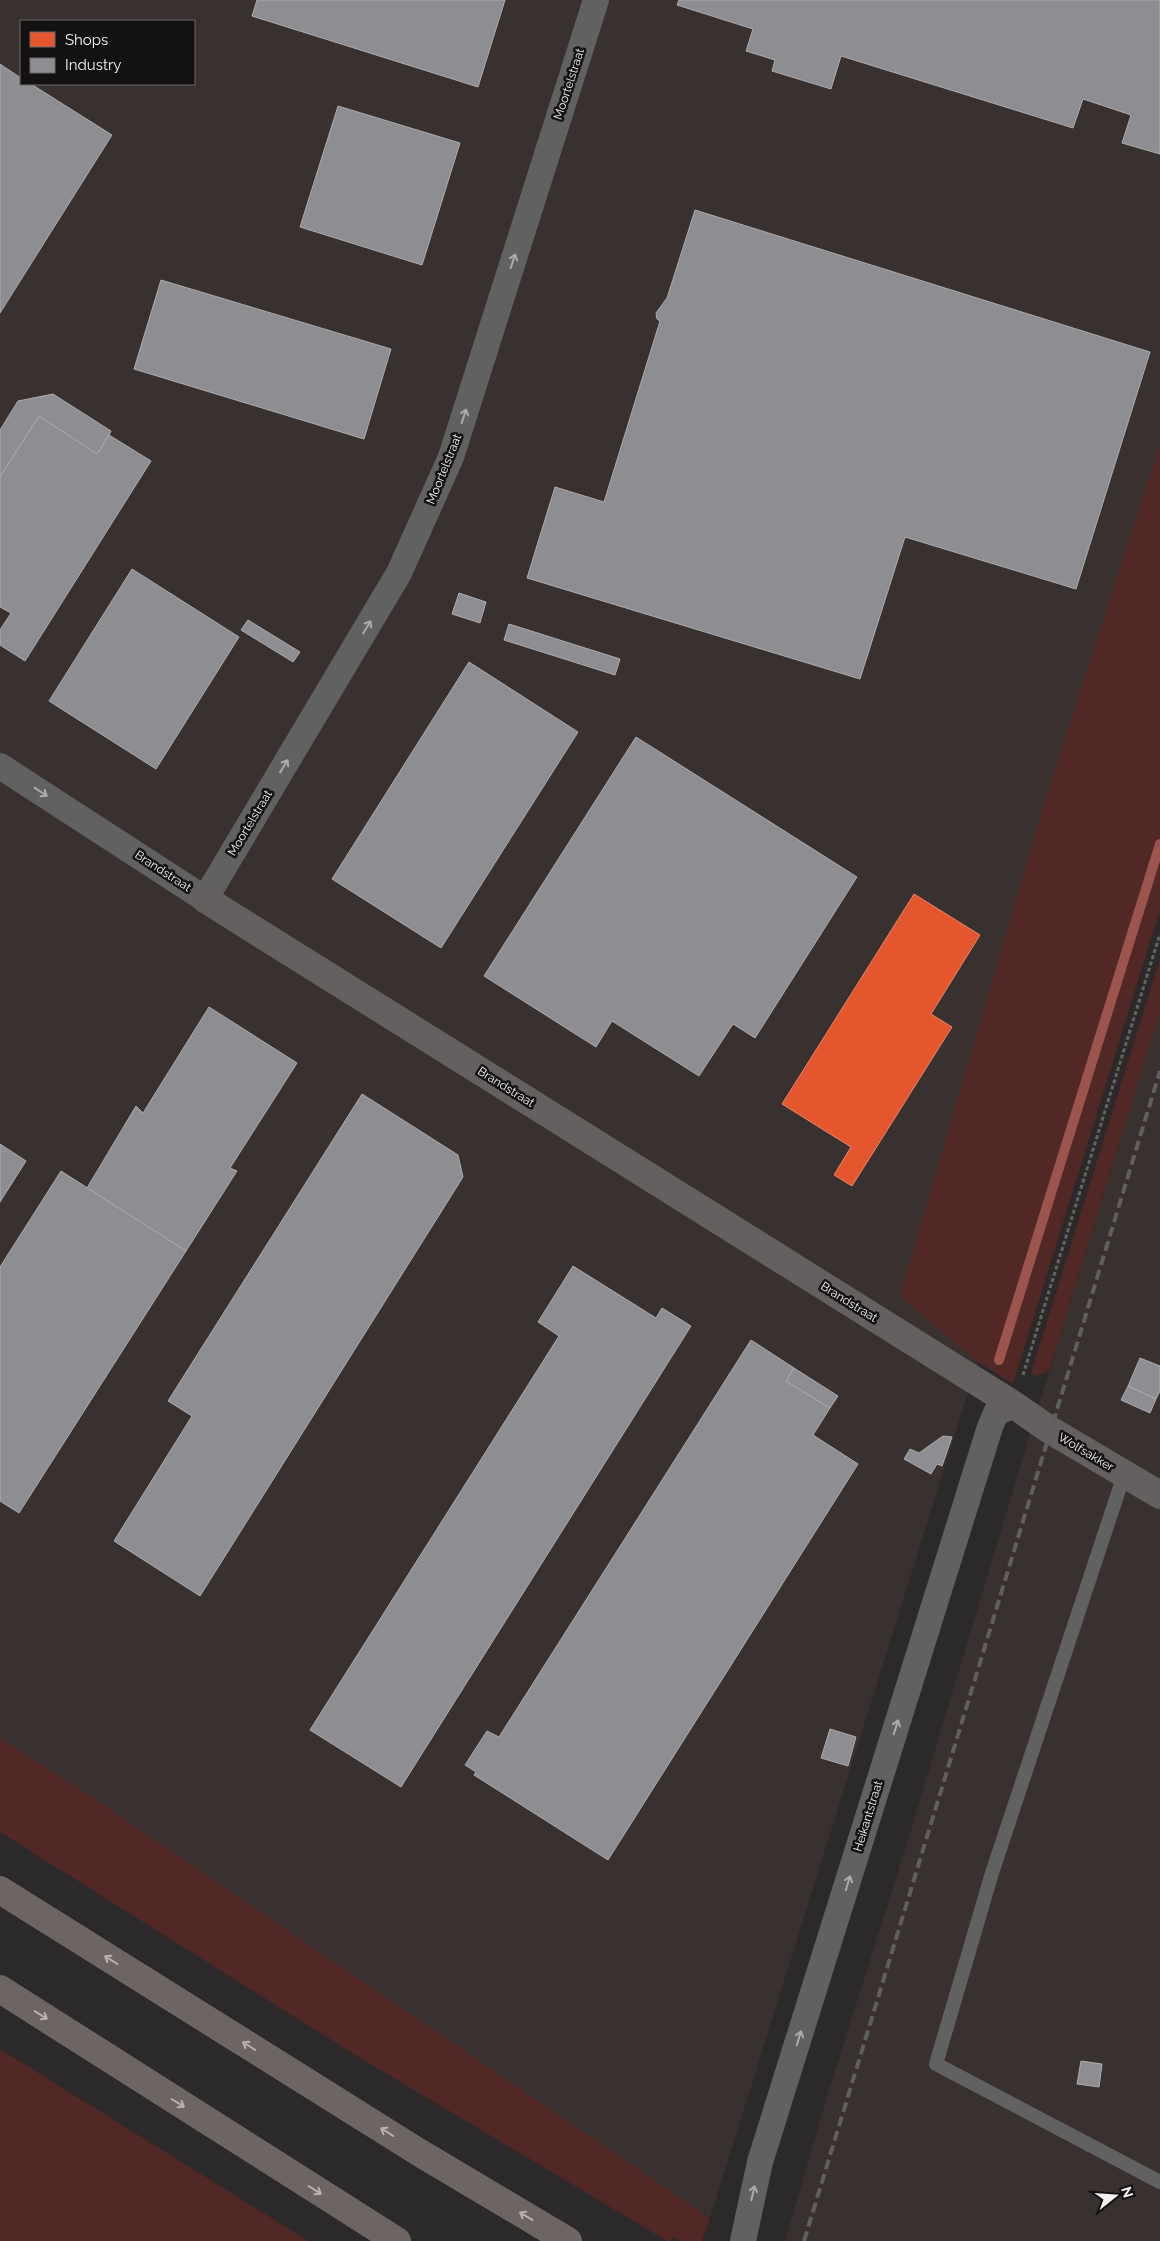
<svg xmlns="http://www.w3.org/2000/svg" width="1160" height="2241" viewBox="0 0 1160 2241" font-family="Raleway,sans-serif">
<rect width="100%" height="100%" fill="#2b2929"/>
<!-- built -->
<g fill="#393030" fill-rule="evenodd">
<path d="M0 0H1160V778L710 2218 89 1795 0 1738ZM21 21H194V84H21Z"/>
<polygon points="1160,1011 1160,2241 785,2241 829,2090 907,1843 1029,1437"/>
</g>
<!-- green -->
<g fill="#512825">
<polygon points="1160,444 1160,910 1013,1384 978,1362 900,1296 1045,801"/>
<polygon points="1160,959 1160,1011 1049,1371 1037,1376 1031,1373"/>
<polygon points="0,1738 89,1795 710,2218 702,2241 680,2241 673,2237 671,2241 667,2241 349,2051 0,1832"/>
<polygon points="0,2049 308,2241 0,2241"/>
</g>
<!-- shops -->
<polygon fill="#e4572e" stroke="#e98669" points="914,894 980,935 931,1014 952,1027 852,1186 834,1175 851,1147 782,1104"/>
<!-- industry -->
<g fill="#8d8d92" stroke="#acacaf">
<polygon points="257,0 505,0 478,87 252,16"/>
<polygon points="679,0 1160,0 1160,154 1122,143 1131,115 1083,99 1073,128 841,56 831,89 772,71 775,60 746,51 753,29 677,5"/>
<polygon points="0,64 21,78 21,84 31,84 112,135 0,313"/>
<polygon points="338,106 460,143 422,265 300,227"/>
<polygon points="695,210 1150,352 1076,589 905,537 860,679 527,578 555,487 604,502 660,321 657,319 656,313 667,298"/>
<polygon points="161,280 391,349 364,439 134,369"/>
<polygon points="53,394 111,431 109,435 97,454 39,416 0,477 0,430 18,401"/>
<polygon points="39,416 97,454 109,435 151,461 25,661 0,645 0,630 11,613 0,607 0,477"/>
<polygon points="132,569 239,637 156,769 49,701"/>
<polygon points="459,593 486,602 480,623 452,614"/>
<polygon points="248,620 300,652 293,662 241,630"/>
<polygon points="509,624 620,659 615,675 504,640"/>
<polygon points="469,662 578,732 441,948 332,879"/>
<polygon points="636,737 857,877 755,1038 733,1024 699,1076 612,1021 596,1047 484,976"/>
<polygon points="209,1007 297,1063 230,1168 237,1171 186,1251 87,1188 136,1106 143,1113"/>
<polygon points="362,1094 458,1155 463,1177 200,1596 114,1541 192,1416 168,1401"/>
<polygon points="0,1144 26,1161 0,1202"/>
<polygon points="61,1171 186,1251 19,1513 0,1501 0,1267"/>
<polygon points="573,1266 656,1318 662,1308 691,1326 401,1787 310,1730 559,1336 538,1322"/>
<polygon points="751,1340 794,1368 786,1381 830,1408 813,1435 858,1464 608,1860 474,1775 476,1772 465,1765 487,1731 499,1737"/>
<polygon points="1140,1358 1160,1366 1160,1391 1156,1399 1128,1386"/>
<polygon points="794,1368 838,1396 830,1408 786,1381"/>
<polygon points="1128,1386 1156,1399 1150,1413 1121,1400"/>
<polygon points="943,1436 952,1437 942,1466 937,1464 931,1474 904,1459 910,1449 919,1453"/>
<polygon points="830,1729 856,1737 848,1766 821,1758"/>
<polygon points="1081,2061 1102,2064 1099,2087 1077,2084"/>
</g>
<g fill="none" stroke-linecap="round" stroke-linejoin="round">
<!-- stream -->
<polyline stroke="#9c544e" stroke-width="10" points="999,1360 1160,844"/>
<!-- path -->
<polyline stroke="#646363" stroke-width="3" stroke-dasharray="4 2.5" stroke-linecap="butt" points="1023,1375 1160,934"/>
<!-- lane -->
<polyline stroke="#626161" stroke-width="14" points="1124,1475 992,1873 936,2064 1160,2182"/>
<!-- street -->
<g stroke="#626161" stroke-width="26">
<polyline points="0,766 205,899 399,573 451,457 596,0"/>
<polyline points="743,2241 760,2162 990,1427 996,1413 1014,1405"/>
</g>
<!-- secondary -->
<polyline stroke="#63605f" stroke-width="28" points="205,899 1014,1405 1050,1430 1160,1495"/>
<!-- highway -->
<g stroke="#6d6564" stroke-width="28">
<polyline points="0,1890 420,2153 568,2241"/>
<polyline points="0,1989 397,2241"/>
</g>
<!-- rail -->
<polyline stroke="#605f5f" stroke-width="4" stroke-dasharray="10 5" stroke-linecap="butt" points="804,2241 1160,1071"/>
</g>
<!-- one-way arrows -->
<defs><path id="oneway-shaft" d="M-6 0H5M1.5-3L5.5 0L1.5 3" fill="none" stroke-width="1.6" stroke-linecap="round" stroke-linejoin="round" transform="scale(1.25)"/></defs>
<g stroke="#acaaaa">
<use href="#oneway-shaft" transform="translate(513 261) rotate(-72)"/>
<use href="#oneway-shaft" transform="translate(464 416) rotate(-72)"/>
<use href="#oneway-shaft" transform="translate(367 627) rotate(-59)"/>
<use href="#oneway-shaft" transform="translate(284 766) rotate(-59)"/>
<use href="#oneway-shaft" transform="translate(41 792) rotate(33)"/>
<use href="#oneway-shaft" transform="translate(896 1727) rotate(-73)"/>
<use href="#oneway-shaft" transform="translate(848 1883) rotate(-73)"/>
<use href="#oneway-shaft" transform="translate(799 2038) rotate(-73)"/>
<use href="#oneway-shaft" transform="translate(753 2193) rotate(-77)"/>
</g>
<g stroke="#b8b3b3">
<use href="#oneway-shaft" transform="translate(111 1960) rotate(-148)"/>
<use href="#oneway-shaft" transform="translate(41 2015) rotate(32)"/>
<use href="#oneway-shaft" transform="translate(249 2046) rotate(-148)"/>
<use href="#oneway-shaft" transform="translate(178 2103) rotate(32)"/>
<use href="#oneway-shaft" transform="translate(387 2132) rotate(-148)"/>
<use href="#oneway-shaft" transform="translate(315 2190) rotate(32)"/>
<use href="#oneway-shaft" transform="translate(526 2216) rotate(-149)"/>
</g>
<g text-anchor="middle" stroke-width="5" stroke-linejoin="round" paint-order="stroke">
<!-- street labels -->
<g font-size="12" fill="#f6f3f3" stroke="#131111">
<text transform="translate(569 84) rotate(-72)" y="4">Moortelstraat</text>
<text transform="translate(444 469) rotate(-68)" y="4">Moortelstraat</text>
<text transform="translate(250 823) rotate(-59)" y="4">Moortelstraat</text>
<text transform="translate(163 871) rotate(33)" y="4">Brandstraat</text>
<text transform="translate(506 1087) rotate(32)" y="4">Brandstraat</text>
<text transform="translate(849 1302) rotate(32)" y="4">Brandstraat</text>
<text transform="translate(1086 1452) rotate(31)" y="4">Wolfsakker</text>
<text transform="translate(868 1816) rotate(-73)" y="4">Heikantstraat</text>
</g>
</g>
<!-- legend -->
<rect x="20" y="20" width="175" height="65" fill="#131111" stroke="#6e6b6b"/>
<rect x="30" y="32" width="25" height="15" fill="#e4572e" stroke="#6e6b6b"/>
<text x="65" y="45" font-size="15" fill="#f6f3f3">Shops</text>
<rect x="30" y="58" width="25" height="15" fill="#8d8d92" stroke="#6e6b6b"/>
<text x="65" y="70" font-size="15" fill="#f6f3f3">Industry</text>
<!-- north arrow -->
<g transform="translate(1115 2196) rotate(73)" stroke="#131111" stroke-width="4" paint-order="stroke">
<path d="M0-4L9 19L0 12L-9 19Z" fill="#f6f3f3"/>
<text y="-8" font-size="14" font-weight="bold" text-anchor="middle" fill="#f6f3f3">N</text>
</g>
</svg>
